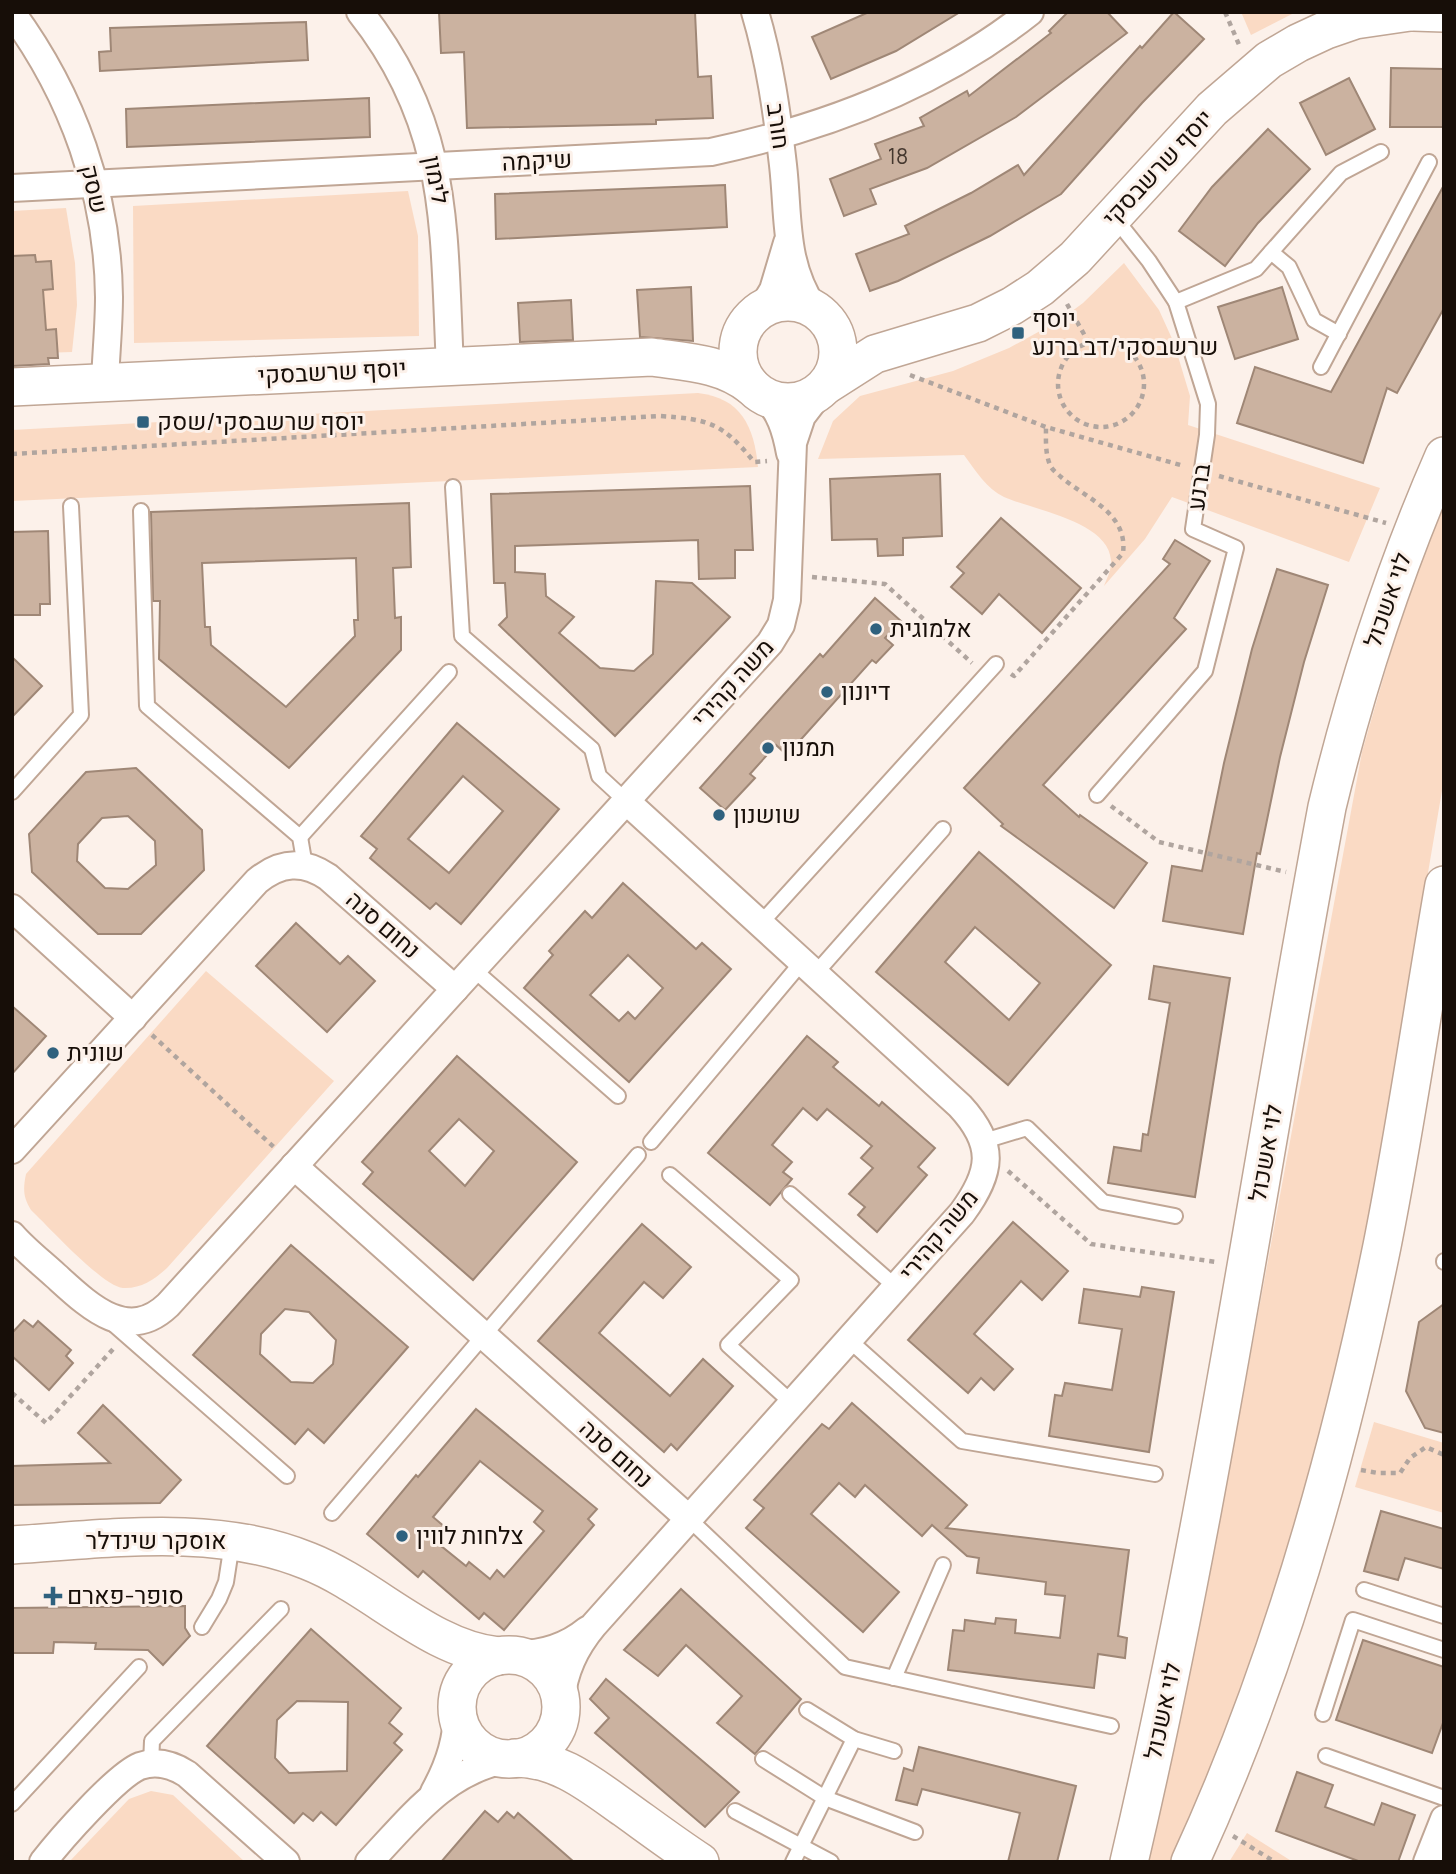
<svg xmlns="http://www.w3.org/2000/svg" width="1456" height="1874" viewBox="0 0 1456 1874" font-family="Manrope,Heebo,sans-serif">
<rect width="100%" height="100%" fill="#fcf1ea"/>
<!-- green -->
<g fill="#fadac4">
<polygon points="1241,12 1296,12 1251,35"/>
<polygon points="408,191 418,236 419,336 134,343 133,206"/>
<polygon points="66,208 75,263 77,305 72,352 12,354 12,211"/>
<path d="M1124 263 1159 310 1174 343 1190 396 1188 425 1380 488 1349 562 1172 497 1145 539 1104 586C1107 578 1112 569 1111 560 1108 521 1033 510 1004 497 987 489 975 470 964 455L818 459 833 421 860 396 953 371 1009 348 1060 320 1083 303Z"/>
<path d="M698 393C741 398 754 426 758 467L12 501V430Z"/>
<polygon points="1444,497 1444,779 1369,1218 1345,1338 1317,1459 1276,1599 1225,1734 1170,1862 1143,1862 1205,1601 1362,752 1407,596"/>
<path d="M206 971 334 1081 167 1268C155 1279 141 1289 123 1288 102 1286 49 1227 31 1210 23 1197 23 1189 26 1174Z"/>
<polygon points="1374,1422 1444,1443 1444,1513 1355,1487"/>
<polygon points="151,1791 173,1795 245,1862 69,1862 129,1799"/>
<polygon points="1247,1833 1293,1862 1229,1862"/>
</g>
<!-- building -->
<g fill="#cbb2a0" stroke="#9f8776" stroke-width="2" fill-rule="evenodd">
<polygon points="439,12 695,12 698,77 711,76 713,118 656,120 656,124 467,128 464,52 441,53"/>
<polygon points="869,12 960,12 896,51 831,79 812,37"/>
<polygon points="1068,12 1107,12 1127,33 1016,117 927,168 870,189 876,204 844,216 830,179 881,159 875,144 924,126 920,118 967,91 969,96 1051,33 1049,31"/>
<polygon points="1174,12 1204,39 1142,103 1061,194 990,236 898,281 870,291 856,254 909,234 905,226 971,193 1018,165 1024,175 1140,46 1142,48"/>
<polygon points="306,22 308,60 100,71 99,52 111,51 110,28"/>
<polygon points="1391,68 1444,69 1444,127 1390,127"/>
<polygon points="1349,78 1375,129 1326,155 1300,103"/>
<polygon points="369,98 370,137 127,147 126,109"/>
<polygon points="1268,129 1310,169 1258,223 1225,266 1179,231 1212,187"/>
<polygon points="725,185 727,227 496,239 495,194"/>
<polygon points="1444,185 1444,308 1397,393 1387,388 1363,463 1237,423 1255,367 1331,392"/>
<polygon points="35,255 36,262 51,261 53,289 43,290 46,330 56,329 58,358 48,358 49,364 12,366 12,256"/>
<polygon points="691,287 693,341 640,337 637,290"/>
<polygon points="1282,287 1298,339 1235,359 1218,307"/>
<polygon points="571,300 573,340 520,342 518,303"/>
<polygon points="940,474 942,536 903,538 903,555 878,556 877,539 832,540 830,479"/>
<polygon points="750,486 753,550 735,550 735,578 699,579 698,540 515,546 515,572 545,574 546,596 574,617 559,633 600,668 634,671 653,654 656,581 692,583 730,617 615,736 499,625 507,617 505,583 494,583 491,494"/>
<path d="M409 503 411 567 393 568 395 618 401 617V650L289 768 159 659 160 601H153L151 512ZM356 558 358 620H354L355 636 286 707 211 645 210 627H205L202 563Z"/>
<polygon points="1001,518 1081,588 1042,633 999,594 982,614 951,587 964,573 957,567"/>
<polygon points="48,531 50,604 40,604 40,615 12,615 12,532"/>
<polygon points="1175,540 1210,561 1174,618 1186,629 1043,785 1079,817 1080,815 1147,863 1114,908 1001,826 1003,824 964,788 1170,564 1163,559"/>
<polygon points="1277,569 1328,585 1304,662 1280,757 1260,854 1257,853 1243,934 1163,921 1172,866 1202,871 1224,763 1252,649"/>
<polygon points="875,598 901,621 885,638 893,645 876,663 872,660 787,755 776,745 750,774 755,778 725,810 700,788 820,654 823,657"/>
<polygon points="12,657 42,686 12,717"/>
<path d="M457 723 559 809 461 924 436 903 430 909 370 858 377 849 361 836ZM463 776 503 811 449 873 408 839Z"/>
<path d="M136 768 202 830 204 870 141 934H98L32 872 29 834 86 772ZM128 816 155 841 156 865 128 889 105 888 77 861 78 844 102 818Z"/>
<path d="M979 852 1111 965 1008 1085 876 972ZM975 927 1040 983 1009 1020 945 962Z"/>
<path d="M623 883 696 949 702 943 731 969 629 1082 524 988 553 955 549 951 585 911 592 918ZM628 955 663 988 635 1019 628 1012 619 1021 590 995Z"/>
<polygon points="296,923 340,964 348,956 375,981 327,1032 256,966"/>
<polygon points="1154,966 1230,978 1195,1197 1108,1183 1114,1147 1141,1151 1143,1134 1148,1135 1170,1003 1149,999"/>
<polygon points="12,1006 46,1036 12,1074"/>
<polygon points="807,1036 838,1062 833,1067 879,1106 882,1102 935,1148 918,1167 927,1175 877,1232 858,1215 865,1207 849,1194 873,1168 861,1158 872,1146 827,1109 817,1120 803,1108 772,1145 792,1162 783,1172 792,1179 770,1205 708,1153"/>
<path d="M457 1056 577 1162 473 1280 363 1184 373 1172 362 1162ZM459 1119 494 1151 465 1186 429 1151Z"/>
<polygon points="1013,1222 1068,1271 1042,1300 1021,1281 974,1334 1013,1369 994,1390 981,1378 968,1393 908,1340"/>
<polygon points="642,1224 691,1267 663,1298 644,1282 599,1333 670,1396 703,1359 733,1386 677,1450 671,1444 664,1452 538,1341"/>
<path d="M291 1245 408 1347 324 1443 308 1429 295 1444 193 1355ZM285 1309 309 1312 336 1340 333 1364 313 1383 291 1382 260 1354 261 1334Z"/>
<polygon points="1142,1287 1174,1292 1149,1452 1049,1436 1055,1395 1062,1396 1065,1383 1112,1390 1122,1329 1079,1323 1084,1289 1140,1297"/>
<polygon points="1444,1304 1444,1433 1425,1428 1406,1391 1419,1322"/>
<polygon points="24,1320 33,1327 38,1321 71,1350 66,1356 73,1363 49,1390 12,1356 12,1333"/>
<polygon points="852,1403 967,1505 946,1528 1129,1550 1118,1636 1127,1638 1125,1658 1098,1654 1094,1688 948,1670 953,1630 964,1631 965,1620 995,1624 996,1618 1016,1620 1015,1633 1060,1638 1065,1596 1045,1594 1046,1582 977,1573 979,1558 967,1556 932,1525 922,1536 865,1485 855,1497 839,1483 811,1514 899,1592 863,1632 746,1528 764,1508 754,1500 822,1424 829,1429"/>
<polygon points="103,1405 181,1480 160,1503 12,1505 12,1466 110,1463 78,1433"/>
<path d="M476 1409 597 1509 588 1519 594 1525 504 1630 484 1613 479 1619 423 1571 418 1577 367 1534 416 1475 418 1477ZM480 1461 543 1511 534 1522 544 1531 504 1577 497 1570 490 1579 469 1562 466 1566 435 1541 446 1528 433 1517Z"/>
<polygon points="1381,1511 1444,1529 1444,1569 1405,1558 1398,1580 1364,1571"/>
<polygon points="681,1589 801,1699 755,1754 717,1723 742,1696 686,1645 658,1676 624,1650"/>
<polygon points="185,1606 185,1628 190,1636 163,1665 148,1650 95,1649 96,1643 54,1642 53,1653 12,1653 12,1608"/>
<path d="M311 1629 401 1708 389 1723 402 1734 394 1743 402 1750 336 1825 321 1812 313 1821 303 1813 294 1823 207 1746ZM297 1701 348 1702 347 1771 289 1773 275 1758 277 1720Z"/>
<polygon points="1363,1640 1444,1667 1444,1720 1432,1753 1336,1720"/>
<polygon points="606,1679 739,1792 705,1827 595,1733 609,1718 590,1699"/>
<polygon points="919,1747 1076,1786 1057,1862 1008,1862 1020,1813 922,1789 917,1805 896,1800 904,1768 913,1771"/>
<polygon points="1297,1772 1333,1785 1325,1807 1374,1825 1382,1803 1415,1815 1398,1862 1361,1862 1276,1831"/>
<polygon points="485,1811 498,1822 507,1812 514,1818 518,1813 574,1862 441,1862"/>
</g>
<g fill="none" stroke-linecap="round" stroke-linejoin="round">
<!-- lane casing -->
<g stroke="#c0a695" stroke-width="18">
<g id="lane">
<polyline points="1271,252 1289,267 1314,320 1339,334"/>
<polyline points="1176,302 1256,269 1341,173 1381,152"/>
<polyline points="1321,367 1429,162"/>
<polyline points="453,487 462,636 592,749 599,776 626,801"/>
<polyline points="141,511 147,706 300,837 305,866"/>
<polyline points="12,792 81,715 71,506"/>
<polyline points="1097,795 1205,671 1236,548 1193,529 1207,435 1208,404 1176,302 1149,261 1114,217"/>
<polyline points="300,837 449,672"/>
<polyline points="760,924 996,664"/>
<polyline points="473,969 618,1096"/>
<polyline points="815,974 943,829"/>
<polyline points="984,1141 1027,1128 1103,1202 1175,1216"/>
<polyline points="651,1142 802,962"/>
<polyline points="670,1175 791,1280 728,1345 792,1403"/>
<polyline points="790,1194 896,1287"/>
<polyline points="1444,1262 1444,1261"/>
<polyline points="111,1322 287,1476"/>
<polyline points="849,1340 962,1441 1155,1474"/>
<polyline points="332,1513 638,1155"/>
<polyline points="688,1518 845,1667 1111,1726"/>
<polyline points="1364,1590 1444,1616"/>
<polyline points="202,1627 219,1599 226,1582 232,1543"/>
<polyline points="894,1678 943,1565"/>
<polyline points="807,1710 854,1739 894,1751"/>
<polyline points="1323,1714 1353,1620 1444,1650"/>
<polyline points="1326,1756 1444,1798"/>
<polyline points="763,1759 825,1798 915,1832"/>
<polyline points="151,1764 152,1741 281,1609"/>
<polyline points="12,1804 139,1667"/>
<polyline points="735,1811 831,1862"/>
<polyline points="793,1862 854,1739"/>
</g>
</g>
<!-- street casing -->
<g stroke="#c0a695" stroke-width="30">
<g id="street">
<path d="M360 12C451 127 443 229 450 366"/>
<path d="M755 12C770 62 777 113 783 165 789 217 783 262 814 309"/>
<path d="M12 13C73 96 108 194 109 297 109 325 106 354 105 382"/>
<path d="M12 188 711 152C824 128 938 85 1030 12"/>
<polyline points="761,310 773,290 787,243"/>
<path d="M763 395C780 410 786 431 790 453"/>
<polyline points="12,908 133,1018"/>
<polyline points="455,989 770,643 781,625 787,600 793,443 802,416 822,390"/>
<path d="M12 1150 257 881C280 862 303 860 328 877L455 989 168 1305C127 1344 88 1305 56 1276 42 1263 25 1250 12 1235"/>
<polyline points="294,1166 688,1518"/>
<path d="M512 1654C540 1655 565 1648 587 1630"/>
<path d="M561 1701C564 1671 575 1648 594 1625L962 1213C992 1172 996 1145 960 1106L626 801"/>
<path d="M434 1792C448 1767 457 1741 457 1713"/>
<path d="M43 1862C60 1840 117 1775 140 1766 157 1760 173 1765 187 1774L286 1862"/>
<path d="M369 1862C411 1818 444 1772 507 1759"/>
<polyline points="1427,1862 1444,1819"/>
</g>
</g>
<!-- secondary casing -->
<g stroke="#c0a695" stroke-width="40">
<g id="secondary">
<polyline points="1413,12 1444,13"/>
<circle cx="788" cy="352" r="50"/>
<polyline points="828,384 875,354 978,323 1012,306 1040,288 1075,258 1212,109 1269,60 1298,43 1326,30 1355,20 1410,12"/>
<path d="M12 387 652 357C687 362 722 363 751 386"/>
<path d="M12 1545C109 1539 216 1523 308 1561 372 1586 429 1649 498 1656"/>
<circle cx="509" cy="1707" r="52"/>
<path d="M515 1758C559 1758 591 1785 625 1809 650 1827 674 1845 700 1862"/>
<path d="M1129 1862C1211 1513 1261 1159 1327 807 1356 687 1394 570 1444 456"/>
<path d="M1190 1862C1280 1667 1339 1456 1382 1246 1406 1126 1423 1005 1444 885"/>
</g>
</g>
<!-- path -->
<g stroke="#b0a59f" stroke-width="4.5" stroke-dasharray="5 5" stroke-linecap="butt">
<polyline points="1225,12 1240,47"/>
<polyline points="1067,304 1089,343"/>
<circle cx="1101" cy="384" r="43"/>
<polyline points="910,375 1046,427 1184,466"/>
<path d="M12 454 660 416C708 419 723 423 754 462L767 461"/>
<polyline points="1219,476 1386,523"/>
<polyline points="812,577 885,584 972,663"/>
<path d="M1011 674 1014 676 1123 553C1128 513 1087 499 1061 477 1057 473 1052 470 1050 465 1045 453 1046 439 1046 427"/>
<polyline points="1111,806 1159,842 1286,872"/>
<polyline points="152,1035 277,1150"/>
<polyline points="1008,1171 1091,1244 1216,1262"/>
<polyline points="12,1393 46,1423 114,1348"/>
<polyline points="1361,1470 1378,1473 1400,1473 1410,1458 1426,1447 1444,1455"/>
<polyline points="1233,1836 1275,1862"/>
</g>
<!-- lane -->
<use href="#lane" stroke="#fff" stroke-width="14"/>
<!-- street -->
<use href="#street" stroke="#fff" stroke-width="26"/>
<!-- secondary -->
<use href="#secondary" stroke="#fff" stroke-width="37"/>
</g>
<!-- markers -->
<g fill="#2f617e" stroke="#fcf1ea" stroke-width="2.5">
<rect x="1011" y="326" width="14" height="14" rx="3.5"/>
<rect x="136" y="415" width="14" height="14" rx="3.5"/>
<circle cx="876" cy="629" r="7"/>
<circle cx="827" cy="692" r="7"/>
<circle cx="768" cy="748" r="7"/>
<circle cx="719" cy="815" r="7"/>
<circle cx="53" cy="1053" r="7"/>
<circle cx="402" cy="1536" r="7"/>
<path d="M49.5 1585.5h7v7h7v7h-7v7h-7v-7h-7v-7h7z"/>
</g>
<g text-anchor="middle" stroke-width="6" stroke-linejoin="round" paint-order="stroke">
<!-- number labels -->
<g font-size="21" fill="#44372e">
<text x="898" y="164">18</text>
</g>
<!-- street labels -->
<g font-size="24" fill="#170e08" stroke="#fcf1ea">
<text transform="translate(778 126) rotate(82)" y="8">חורב</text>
<text transform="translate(537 161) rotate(-3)" y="8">שיקמה</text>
<text transform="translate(1158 168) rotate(-47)" y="8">יוסף שרשבסקי</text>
<text transform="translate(436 180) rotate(79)" y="8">לימון</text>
<text transform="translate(94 189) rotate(77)" y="8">שסק</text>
<text transform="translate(332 372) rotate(-3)" y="8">יוסף שרשבסקי</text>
<text transform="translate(1199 487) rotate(-82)" y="8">ברנע</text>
<text transform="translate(1388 600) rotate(-71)" y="8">לוי אשכול</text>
<text transform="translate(733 683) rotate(-48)" y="8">משה קהירי</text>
<text transform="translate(383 925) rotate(41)" y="8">נחום סנה</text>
<text transform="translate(1266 1153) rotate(-80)" y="8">לוי אשכול</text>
<text transform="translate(939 1235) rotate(-51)" y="8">משה קהירי</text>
<text transform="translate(616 1454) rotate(42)" y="8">נחום סנה</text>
<text x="156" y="1549">אוסקר שינדלר</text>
<text transform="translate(1163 1711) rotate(-78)" y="8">לוי אשכול</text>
</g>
<!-- poi labels -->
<g font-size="24" fill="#170e08" stroke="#fcf1ea" text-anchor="start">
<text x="1032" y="327">יוסף<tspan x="1032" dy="28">שרשבסקי/דב ברנע</tspan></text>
<text x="157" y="430">יוסף שרשבסקי/שסק</text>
<text x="890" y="637">אלמוגית</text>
<text x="841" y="700">דיונון</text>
<text x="782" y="756">תמנון</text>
<text x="733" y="823">שושנון</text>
<text x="67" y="1061">שונית</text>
<text x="416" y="1544">צלחות לווין</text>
<text x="67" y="1604">סופר-פארם</text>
</g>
</g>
<!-- border -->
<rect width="1456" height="1874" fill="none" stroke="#170e08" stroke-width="28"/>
</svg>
